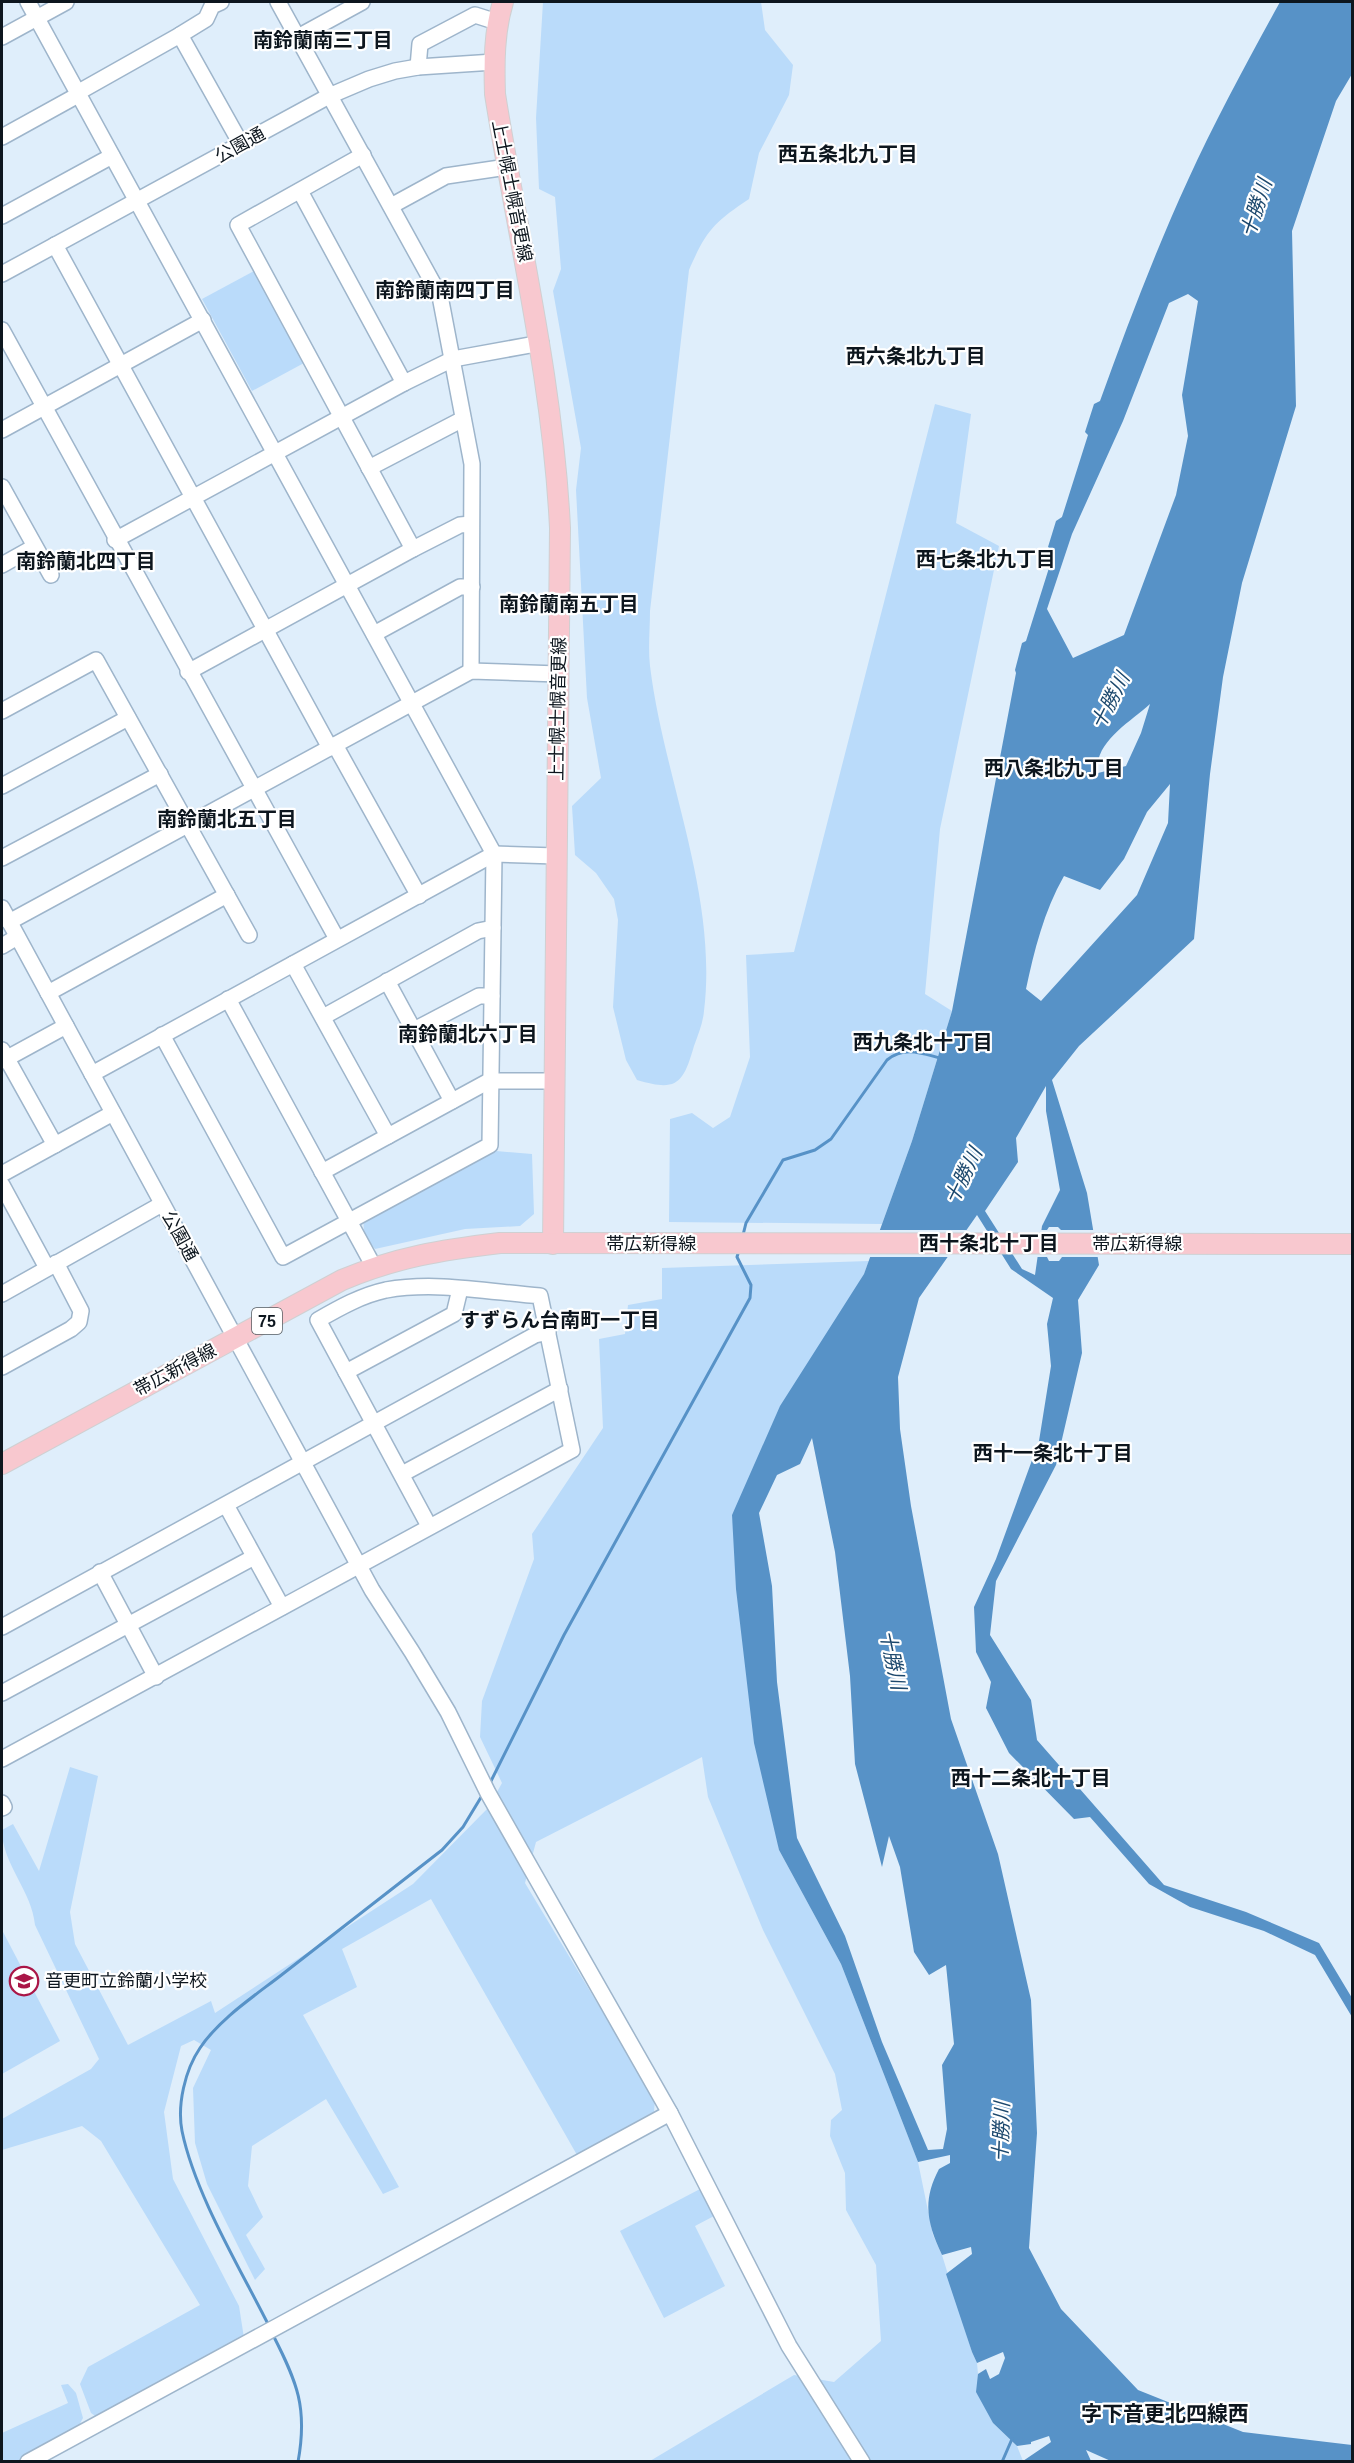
<svg xmlns="http://www.w3.org/2000/svg" width="1354" height="2463" viewBox="0 0 1354 2463" font-family="Helvetica,'Noto Sans JP',sans-serif">
<rect width="100%" height="100%" fill="#dfeefb"/>
<!-- green -->
<g fill="#badbfa">
<path d="M543 2H761L765 30 793 65 789 95 759 153 749 199C713 223 706 231 689 270L650 611C650 629 648 648 650 666 664 780 718 895 704 1011 703 1023 698 1035 694 1046 683 1084 677 1092 637 1080L626 1060 613 1007 618 920 614 899 596 873 575 855 572 806 601 778 587 698 576 490 581 448 553 291 561 269 555 197 539 189 536 118Z"/>
<polygon points="254,271 304,363 252,391 202,299"/>
<polygon points="935,404 971,414 956,523 999,546 940,829 925,994 952,1011 912,1141 882,1224 669,1222 670,1119 692,1113 713,1128 730,1117 750,1057 746,955 794,952"/>
<path d="M496 1151 532 1154 534 1214 520 1226 465 1229 375 1249C367 1240 362 1231 364 1220Z"/>
<path d="M869 1261 864 1274 732 1515 779 1850 841 1964 918 2162 933 2235 942 2255 972 2352 977 2363 978 2374 993 2423 1017 2446 1023 2461H650L794 2375 834 2382 881 2341 876 2265 846 2210 845 2173 830 2136 831 2120 842 2110 835 2074 763 1930 708 1797 702 1757 536 1842 525 1883 655 2099 654 2112 577 2155 431 1899 342 1949 357 1987 303 2015 399 2187 383 2194 326 2099 252 2146 248 2186 263 2217 246 2235 265 2269 255 2280 207 2184 195 2143 193 2088 211 2050 194 2040 181 2046 164 2112 173 2179 239 2306 244 2338 98 2418 91 2413 80 2384 88 2367 200 2305 101 2141 82 2126 2 2150V2119L91 2069 99 2059 35 1925C32 1891 2 1864 2 1830L13 1824 39 1871 70 1767 98 1776 70 1912 75 1944 128 2045 211 2001 215 2013 413 1884 488 1808 502 1783 480 1737 482 1701 534 1559 532 1534 603 1428 599 1339 625 1334 628 1305 662 1299V1268Z"/>
<polygon points="2,1930 60,2041 2,2074"/>
<polygon points="700,2189 714,2216 695,2226 725,2286 664,2318 620,2231"/>
<polygon points="68,2384 76,2393 83,2418 76,2431 18,2461 2,2461 2,2433 68,2403 61,2385"/>
</g>
<!-- water -->
<path fill="#5792c7" fill-rule="evenodd" d="M1280 2H1352V74L1336 101 1292 231 1296 406 1242 583 1223 677 1210 774 1194 939 1079 1046 1052 1080 1087 1193 1099 1265 1078 1300 1082 1353 1056 1465 996 1581 990 1635 1031 1700 1037 1740 1164 1885 1246 1912 1319 1943 1352 1998V2017L1315 1955 1264 1931 1190 1907 1149 1884 1090 1817 1074 1819 1009 1753 986 1708 991 1682 976 1652 974 1607 996 1559 1039 1441 1051 1366 1047 1324 1053 1298 1011 1269 977 1215 919 1298 898 1377 900 1429 911 1506 951 1719 998 1854 1031 2000 1037 2133 1029 2248 1061 2309 1138 2390 1243 2432 1352 2445V2461L1113 2462 1086 2450 1091 2461H1023L1051 2442 1049 2436 1031 2442V2444L1017 2446 993 2423 976 2392 978 2374 986 2369 990 2379 999 2374 1005 2358 1003 2352 977 2363 972 2352 946 2274 972 2254 971 2247 942 2255C927 2223 922 2201 939 2169L950 2163V2155L918 2162 841 1964 779 1850 754 1743 736 1589 732 1515 780 1406 864 1274 912 1141 952 1011 1016 673 1015 670 1022 643 1026 641 1054 552 1048 547 1056 521 1062 517 1088 435 1085 432 1094 404 1100 401C1127 326 1155 252 1188 180 1216 119 1248 60 1280 2ZM1188 294 1198 301 1182 395 1188 436 1176 495 1124 635 1073 658 1047 609 1072 534 1123 421 1169 303ZM1150 704 1141 733 1126 766 1098 773C1093 743 1129 723 1150 704ZM1170 784 1168 823 1137 895 1041 1001 1026 989C1034 951 1044 911 1064 876L1100 890 1124 859 1147 812ZM1046 1086V1111L1060 1190 1042 1226 1035 1275 1022 1269 985 1211 1018 1162 1016 1138ZM812 1438 835 1552 850 1676 855 1764 882 1867 889 1836 900 1867 914 1952 929 1975 946 1965 954 2044 942 2065 947 2129 943 2149 928 2150 882 2042 845 1936 797 1838 777 1682 772 1586 759 1513 777 1475 800 1464Z"/>
<!-- pier -->
<g fill="#dfeefb">
<polygon points="1049,1227 1058,1227 1061,1230 1096,1230 1101,1257 1062,1257 1059,1261 1049,1261 1047,1257 1036,1257 1039,1230 1047,1230"/>
<polygon points="877,1230 970,1230 951,1257 867,1257"/>
</g>
<g fill="none" stroke-linecap="round" stroke-linejoin="round">
<!-- stream -->
<g stroke="#5792c7" stroke-width="3">
<path d="M743 1235 746 1223 783 1160 815 1150 831 1139 887 1060C904 1046 921 1053 940 1058"/>
<polyline points="490,1783 564,1635 750,1298 751,1285 737,1257 739,1250"/>
<path d="M269 2326C240 2268 195 2194 182 2131 177 2105 185 2070 200 2048 220 2018 256 1995 284 1973 337 1932 390 1891 442 1850L463 1827 483 1794"/>
<path d="M273 2335C297 2382 308 2408 298 2462"/>
<polyline points="1002,2462 1012,2439"/>
</g>
<!-- minor casing -->
<g stroke="#9eb5cb" stroke-width="18">
<g id="minor">
<polyline points="28,2 494,854 490,1145 283,1257 162,1035"/>
<polyline points="221,2 212,6 206,19 180,35 241,144"/>
<polyline points="278,2 440,296 472,464 471,671"/>
<polyline points="2,37 66,2"/>
<polyline points="298,37 362,2"/>
<polyline points="418,67 420,44 475,15 497,22"/>
<polyline points="77,93 180,35"/>
<polyline points="2,137 78,95"/>
<polyline points="363,155 238,225 413,549"/>
<polyline points="300,191 404,383"/>
<polyline points="391,206 446,176 507,167"/>
<polyline points="2,216 112,156"/>
<polyline points="55,245 330,748"/>
<polyline points="2,274 329,96 369,79 395,71 418,67 494,62"/>
<polyline points="2,330 337,939"/>
<polyline points="2,430 203,320"/>
<polyline points="369,468 463,419"/>
<polyline points="2,487 51,575"/>
<polyline points="115,540 404,383 453,359 541,343"/>
<polyline points="2,565 34,547"/>
<polyline points="374,634 460,587 472,587"/>
<polyline points="188,672 413,549 460,525 471,524"/>
<polyline points="2,711 96,660 249,935"/>
<polyline points="335,745 419,896"/>
<polyline points="2,786 128,718"/>
<polyline points="2,858 160,774"/>
<polyline points="2,908 372,1590 412,1652 448,1712 488,1793 670,2113 789,2346 862,2462"/>
<polyline points="9,922 471,671 558,674"/>
<polyline points="2,946 17,937"/>
<polyline points="293,964 388,1136"/>
<polyline points="387,981 452,1101"/>
<polyline points="48,993 227,895"/>
<polyline points="228,999 374,1267"/>
<polyline points="323,1017 478,931 493,928"/>
<polyline points="414,1030 479,996 492,996"/>
<polyline points="2,1050 55,1145"/>
<polyline points="2,1061 66,1026"/>
<polyline points="92,1074 494,854 556,856"/>
<polyline points="322,1172 489,1081 553,1081"/>
<polyline points="2,1174 113,1113"/>
<polyline points="2,1185 47,1268"/>
<polyline points="2,1294 162,1204"/>
<polyline points="2,1367 71,1329 79,1322 81,1311 56,1263"/>
<polyline points="346,1372 454,1314 460,1289"/>
<polyline points="402,1474 560,1389"/>
<polyline points="226,1505 282,1607"/>
<polyline points="100,1572 156,1677"/>
<polyline points="2,1627 535,1335 548,1332"/>
<polyline points="2,1693 254,1557"/>
<path d="M2 1759 572 1450 540 1296C490 1292 436 1281 386 1290 362 1295 339 1308 318 1320L429 1526"/>
<polyline points="2,1803 4,1807 2,1808"/>
<polyline points="28,2462 670,2113"/>
</g>
</g>
<!-- major casing -->
<g stroke="#cfd0d2" stroke-width="22">
<g id="major">
<path d="M503 2C494 32 494 63 495 94 518 239 553 381 560 528L553 1244"/>
<path d="M2 1464 342 1280C397 1257 441 1250 500 1243L1352 1244"/>
</g>
</g>
<!-- minor -->
<use href="#minor" stroke="#fff" stroke-width="15"/>
<!-- major -->
<use href="#major" stroke="#f8c8cf" stroke-width="20"/>
</g>
<!-- icons -->
<defs>
<g id="school-ring" transform="scale(1.5)"><circle r="9.5" fill="#fff" stroke="#aa1647" stroke-width="1.5"/><path d="M0-5L7-2L0 1L-7-2ZM-4 1L0 2.5L4 1V4Q0 6-4 4Z" fill="#aa1647"/></g>
</defs>
<g fill-rule="evenodd">
<use href="#school-ring" x="24" y="1981"/>
</g>
<g text-anchor="middle" stroke-width="4.5" stroke-linejoin="round" paint-order="stroke">
<!-- shield labels -->
<rect fill="#fff" stroke="#565c62" stroke-width="1.5" x="252" y="1308" width="30" height="26" rx="4.5"/>
<g font-size="16" font-weight="bold" fill="#0d161e">
<text x="267" y="1327">75</text>
</g>
<!-- street labels -->
<g font-size="18" fill="#0d161e" stroke="#fff">
<text transform="translate(240 145) rotate(-29)" y="6">公園通</text>
<text transform="translate(512 191) rotate(79)" y="6">上士幌士幌音更線</text>
<text transform="translate(558 709) rotate(-89)" y="6">上士幌士幌音更線</text>
<text transform="translate(180 1236) rotate(61)" y="6">公園通</text>
<text x="651" y="1250">帯広新得線</text>
<text x="1137" y="1250">帯広新得線</text>
<text transform="translate(175 1370) rotate(-28)" y="6">帯広新得線</text>
</g>
<!-- poi labels -->
<g font-size="18" fill="#0d161e" stroke="#fff" text-anchor="start">
<text x="45" y="1987">音更町立鈴蘭小学校</text>
</g>
<!-- neighbourhood labels -->
<g font-size="20" font-weight="bold" fill="#0d161e" stroke="#fff">
<text x="323" y="47">南鈴蘭南三丁目</text>
<text x="848" y="161">西五条北九丁目</text>
<text x="445" y="297">南鈴蘭南四丁目</text>
<text x="916" y="363">西六条北九丁目</text>
<text x="986" y="566">西七条北九丁目</text>
<text x="86" y="568">南鈴蘭北四丁目</text>
<text x="569" y="611">南鈴蘭南五丁目</text>
<text x="1054" y="775">西八条北九丁目</text>
<text x="227" y="826">南鈴蘭北五丁目</text>
<text x="468" y="1041">南鈴蘭北六丁目</text>
<text x="923" y="1049">西九条北十丁目</text>
<text x="989" y="1250">西十条北十丁目</text>
<text x="560" y="1327">すずらん台南町一丁目</text>
<text x="1053" y="1460">西十一条北十丁目</text>
<text x="1031" y="1785">西十二条北十丁目</text>
</g>
<!-- water labels -->
<g font-size="20" font-style="italic" fill="#1c486d" stroke="#fff">
<text transform="translate(1256 208) rotate(-72)" y="7">十勝川</text>
<text transform="translate(1110 701) rotate(-63)" y="7">十勝川</text>
<text transform="translate(963 1176) rotate(-64)" y="7">十勝川</text>
<text transform="translate(893 1660) rotate(78)" y="7">十勝川</text>
<text transform="translate(1001 2132) rotate(-88)" y="7">十勝川</text>
</g>
<!-- quarter labels -->
<g font-size="21" font-weight="bold" fill="#0d161e" stroke="#fff">
<text x="1165" y="2421">字下音更北四線西</text>
</g>
</g>
<!-- border -->
<rect width="1354" height="2463" fill="none" stroke="#0d161e" stroke-width="6"/>
</svg>
